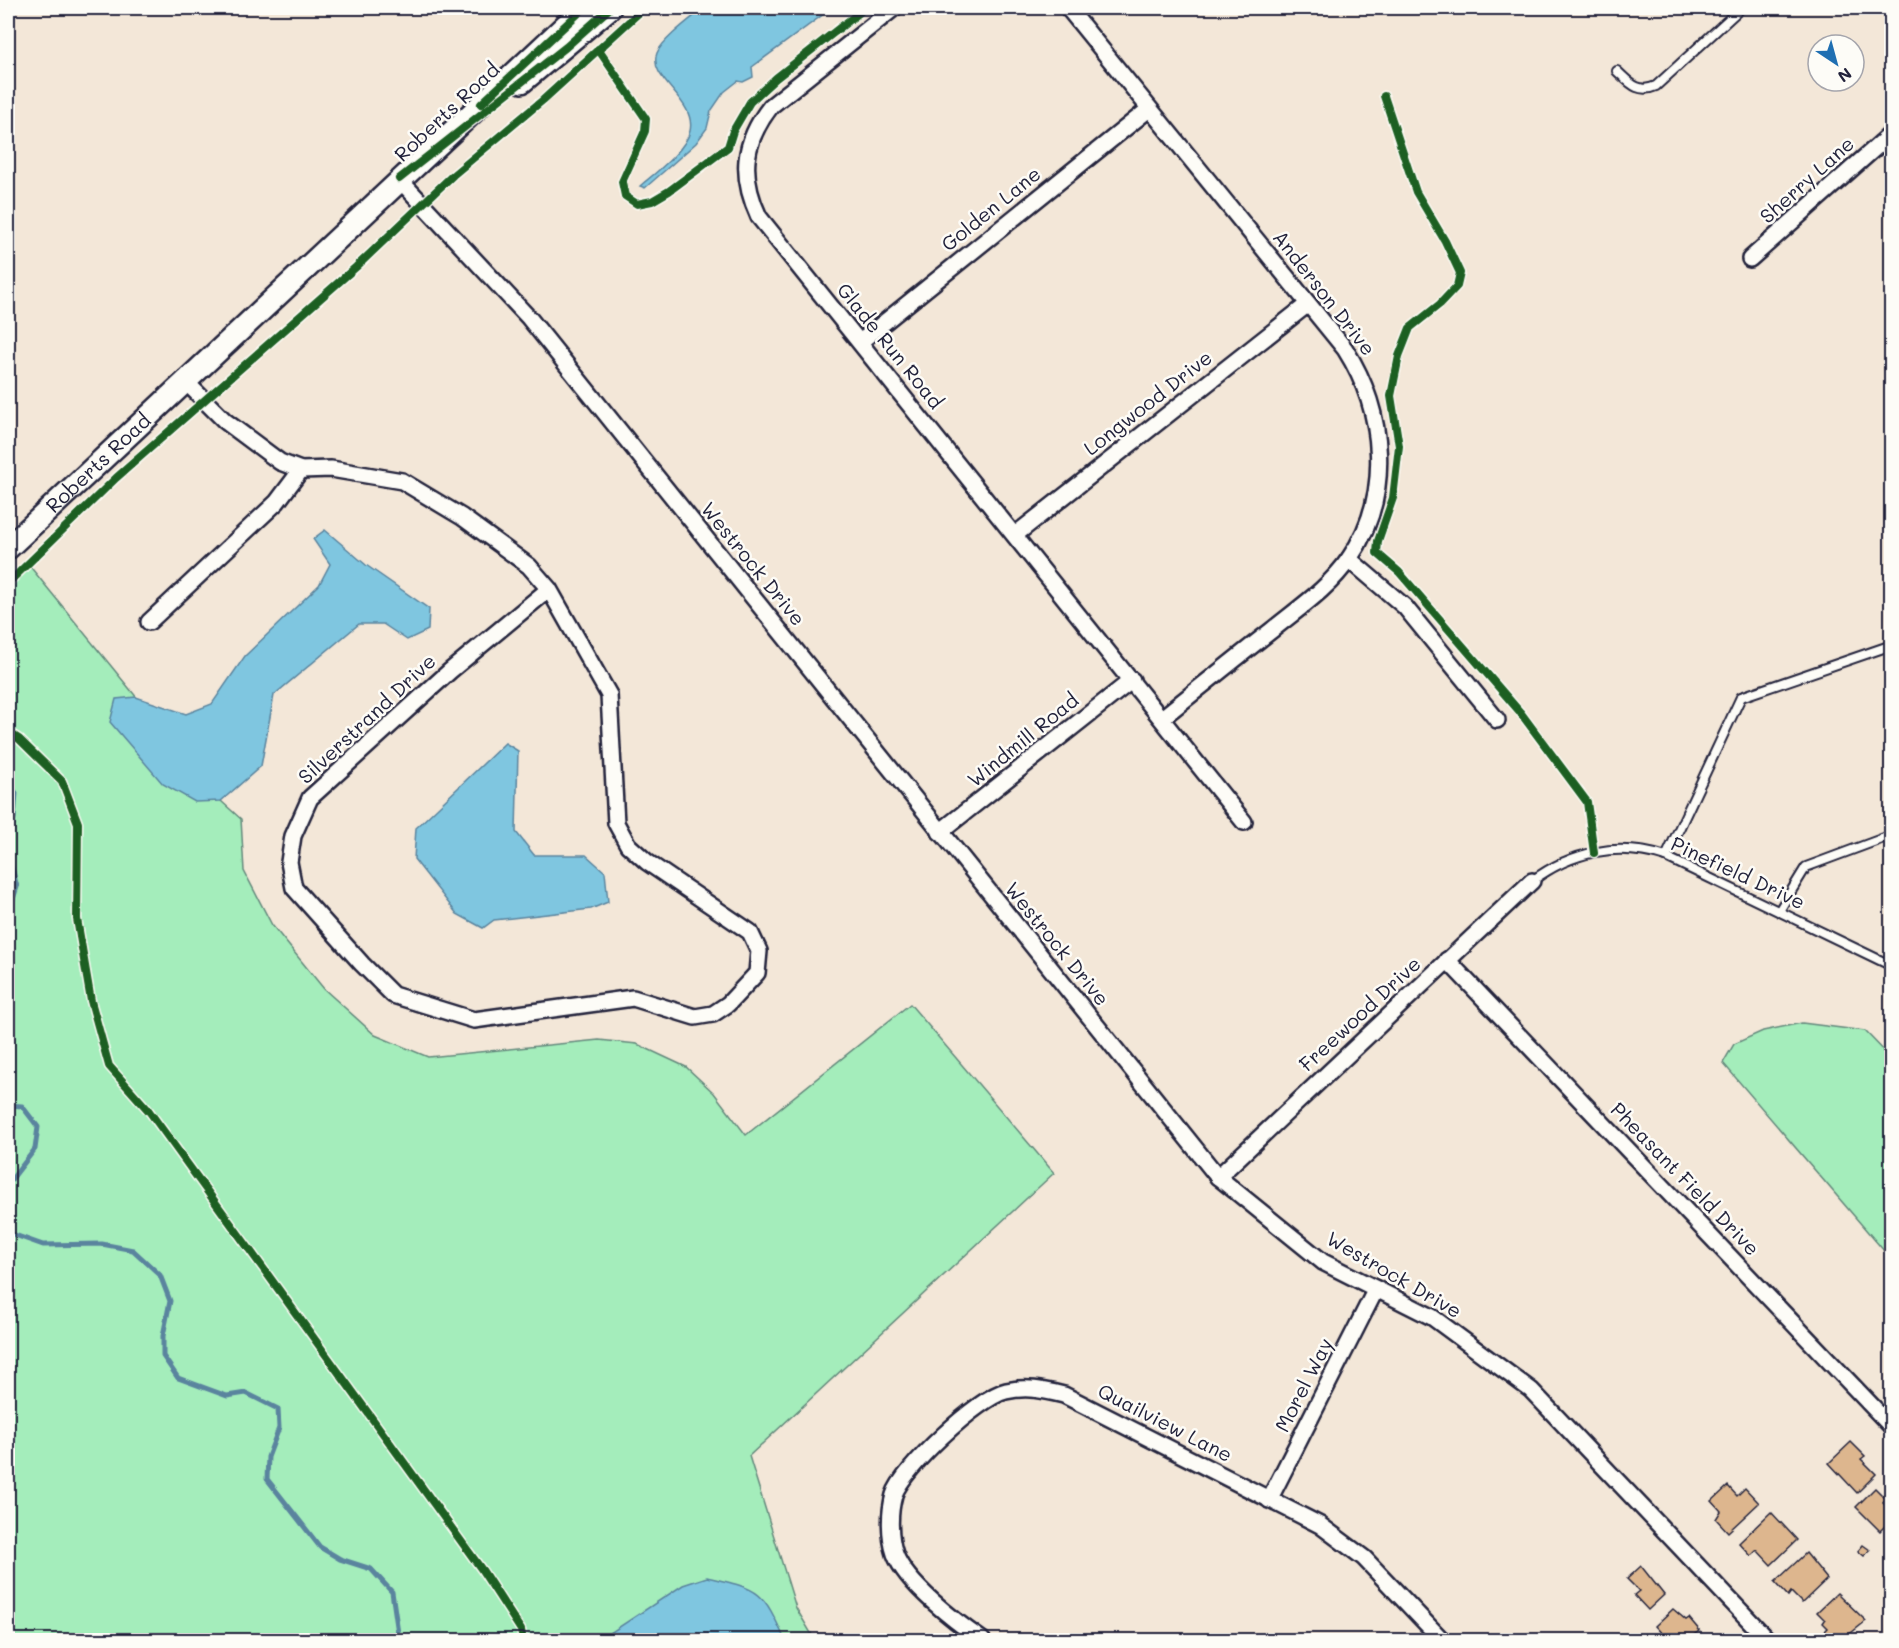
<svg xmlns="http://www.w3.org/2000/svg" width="1899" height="1648" viewBox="0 0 1899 1648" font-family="Mali,sans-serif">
<rect width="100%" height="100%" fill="#f3e7d8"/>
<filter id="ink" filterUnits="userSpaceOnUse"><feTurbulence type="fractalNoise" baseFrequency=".0167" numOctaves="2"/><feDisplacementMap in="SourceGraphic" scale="12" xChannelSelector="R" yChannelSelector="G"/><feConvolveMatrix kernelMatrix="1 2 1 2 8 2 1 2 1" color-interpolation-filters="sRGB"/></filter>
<g filter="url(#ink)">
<!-- green -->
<g fill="#a4edbb" stroke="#63887b" stroke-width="1.5">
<polygon points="28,564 221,801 241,819 244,871 272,925 324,989 375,1035 428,1057 599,1040 637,1044 686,1067 714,1093 746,1135 910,1004 1054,1173 749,1456 796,1608 815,1640 13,1640 8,1635 8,586"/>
<polygon points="1802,1023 1865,1031 1891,1058 1891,1259 1723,1063 1734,1044 1763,1031"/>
</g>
<!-- water -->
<g fill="#7fc6e0" stroke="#5a849e" stroke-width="1.5">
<path d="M704 8H832L752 67 753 77 743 82 738 81 724 92 711 111 707 128 696 143 645 188 640 186C654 174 686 150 690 131 697 100 647 79 657 53 663 39 692 18 704 8Z"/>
<polygon points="325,530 366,565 429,609 428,630 407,640 383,624 359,624 274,695 261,766 221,801 195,802 163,784 110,722 116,699 136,697 186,714 212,704 245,656 319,585 330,564 313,539"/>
<polygon points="505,743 518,751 516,832 534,855 586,855 605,872 608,902 591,909 494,920 483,928 457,914 414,859 416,828"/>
<path d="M707 1577C761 1590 762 1589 785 1640H602L604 1637 683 1585Z"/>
</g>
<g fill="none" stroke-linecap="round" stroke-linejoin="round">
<!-- stream -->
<g stroke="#5a849e" stroke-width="5">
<polyline points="8,784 16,793 14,818 8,842"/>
<polyline points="8,853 17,887 8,914"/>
<polyline points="8,1105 22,1106 38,1127 35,1149 8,1184"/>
<polyline points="8,1228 12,1234 43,1245 102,1244 133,1250 160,1275 170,1301 163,1336 163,1356 178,1378 227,1396 246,1393 278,1409 279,1428 268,1457 267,1479 320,1547 340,1559 371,1569 392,1592 399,1640"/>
</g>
</g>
<!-- building -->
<g fill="#ddb68e" stroke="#22223b" stroke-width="1.5">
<polygon points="1851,1442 1865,1456 1861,1459 1876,1474 1857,1493 1829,1463"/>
<polygon points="1728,1486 1737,1496 1745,1488 1759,1503 1728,1532 1716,1519 1721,1511 1712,1501"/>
<polygon points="1875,1488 1886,1499 1883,1503 1892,1512 1892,1519 1880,1531 1856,1507"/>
<polygon points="1771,1512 1797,1540 1771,1565 1757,1550 1751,1556 1739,1543"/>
<polygon points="1863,1545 1870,1550 1864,1556 1858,1551"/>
<polygon points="1806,1553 1827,1579 1802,1603 1791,1592 1788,1596 1775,1582"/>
<polygon points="1641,1566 1664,1595 1648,1610 1634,1595 1639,1591 1627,1579"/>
<polygon points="1837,1593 1866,1621 1842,1640 1831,1640 1823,1633 1828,1628 1823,1623 1825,1620 1817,1612"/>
<polygon points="1673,1609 1686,1620 1689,1618 1700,1631 1688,1640 1668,1640 1655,1626"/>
</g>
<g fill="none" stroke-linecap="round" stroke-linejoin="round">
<!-- lane casing -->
<g stroke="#22223b" stroke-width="12">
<g id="lane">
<path d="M1617 71C1630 83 1638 94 1656 86L1741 8"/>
<polyline points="1666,857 1741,697 1892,645"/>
<path d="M1532 881C1572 851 1618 842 1666 857L1892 966"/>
<polyline points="1779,911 1806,867 1892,835"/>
</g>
</g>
<!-- street casing -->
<g stroke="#22223b" stroke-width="20">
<g id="street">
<path d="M894 8 771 106C742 143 740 176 759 217L1244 822"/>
<path d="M1068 8 1345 349C1385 412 1393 495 1349 559 1329 588 1299 608 1272 630 1235 659 1199 688 1162 718"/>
<polyline points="399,179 529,318 1218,1177 1323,1262 1432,1317 1531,1390 1768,1640"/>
<polyline points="1750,259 1892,133"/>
<polyline points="860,342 1149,109"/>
<polyline points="184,380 225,421 280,462 301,470 331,469 402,481 462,517 529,566 549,589 609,695 616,823 628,845 647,862 750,932 759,951 757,973 728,1004 713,1014 695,1017 633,998 474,1020 393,995 362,964 294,888 289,862 293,836 310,798 450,671 549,589"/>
<polyline points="1015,535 1308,304"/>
<polyline points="1349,559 1405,607 1497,720"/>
<polyline points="149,622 277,502 301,470"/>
<polyline points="940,832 1132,680"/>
<polyline points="1447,960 1892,1427"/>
<polyline points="1218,1177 1532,881"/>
<polyline points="1269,1500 1376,1289"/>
<path d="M982 1640C956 1622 906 1584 895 1554 889 1536 889 1513 894 1495 902 1469 979 1397 1006 1391 1027 1386 1043 1390 1064 1395L1320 1525 1364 1558 1442 1640"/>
</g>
</g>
<!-- secondary casing -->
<g stroke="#22223b" stroke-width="26">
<g id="secondary">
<polyline points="522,82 610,8"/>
<path id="s1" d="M8 548 584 8"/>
</g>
</g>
<!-- lane -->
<use href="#lane" stroke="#fdfcf7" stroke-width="8"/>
<!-- street -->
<use href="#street" stroke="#fdfcf7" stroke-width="15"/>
<!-- secondary -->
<use href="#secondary" stroke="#fdfcf7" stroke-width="21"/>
<!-- cycleway casing -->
<g stroke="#fdfcf7" stroke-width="11">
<g id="cycleway">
<polyline points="598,49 646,119 645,131 622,182 625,196 637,204 652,201 669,191 728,147 733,131 750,102 776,78 865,8"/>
<polyline points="1384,96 1416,192 1445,241 1460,273 1457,286 1440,304 1410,328 1399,356 1391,396 1399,446 1393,498 1378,541 1377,553 1399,572 1520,712 1587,802 1594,853"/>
<polyline points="481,104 584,8"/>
<polyline points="399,179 566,47 610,8"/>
<polyline points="8,583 116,478 356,267 453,175 543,100 644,8"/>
<polyline points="8,732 19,739 62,781 78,823 77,919 91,1001 109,1066 149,1111 482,1570 521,1630 523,1640"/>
</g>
</g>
<!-- cycleway -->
<use href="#cycleway" stroke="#1b5e20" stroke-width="8"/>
</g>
</g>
<g text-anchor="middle" stroke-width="5" stroke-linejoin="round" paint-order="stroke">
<!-- street labels -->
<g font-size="20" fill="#22223b" stroke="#fdfcf7">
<text transform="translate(447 112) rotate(-43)" y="7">Roberts Road</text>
<text transform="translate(1807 180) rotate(-42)" y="7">Sherry Lane</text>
<text transform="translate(991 209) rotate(-39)" y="7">Golden Lane</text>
<text transform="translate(1324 293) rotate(52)" y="7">Anderson Drive</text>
<text transform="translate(890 346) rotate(51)" y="7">Glade Run Road</text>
<text transform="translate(1148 403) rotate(-38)" y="7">Longwood Drive</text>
<text dy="7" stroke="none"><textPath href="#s1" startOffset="124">Roberts Road</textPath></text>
<text transform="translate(753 564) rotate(51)" y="7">Westrock Drive</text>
<text transform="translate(367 719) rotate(-43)" y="7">Silverstrand Drive</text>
<text transform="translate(1023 740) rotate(-39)" y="7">Windmill Road</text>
<text transform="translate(1738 873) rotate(25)" y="7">Pinefield Drive</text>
<text transform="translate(1057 944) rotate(51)" y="7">Westrock Drive</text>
<text transform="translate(1360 1014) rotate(-43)" y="7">Freewood Drive</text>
<text transform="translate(1685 1179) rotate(46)" y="7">Pheasant Field Drive</text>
<text transform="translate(1394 1275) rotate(30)" y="7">Westrock Drive</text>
<text transform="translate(1304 1385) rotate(-63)" y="7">Morel Way</text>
<text transform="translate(1165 1423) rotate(27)" y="7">Quailview Lane</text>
</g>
</g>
<!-- margin -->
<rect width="1899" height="1648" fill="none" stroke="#fdfcf7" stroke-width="30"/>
<rect x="15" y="15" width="1869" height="1618" fill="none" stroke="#22223b" stroke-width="2" filter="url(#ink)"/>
<!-- north arrow -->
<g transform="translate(1836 63) rotate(144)"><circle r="28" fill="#fdfcf7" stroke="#a5a5ac" stroke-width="1.5"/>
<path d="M0-4.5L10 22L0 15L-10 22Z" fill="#1f6fb2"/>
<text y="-9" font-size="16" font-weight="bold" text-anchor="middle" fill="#22223b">N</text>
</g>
</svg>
